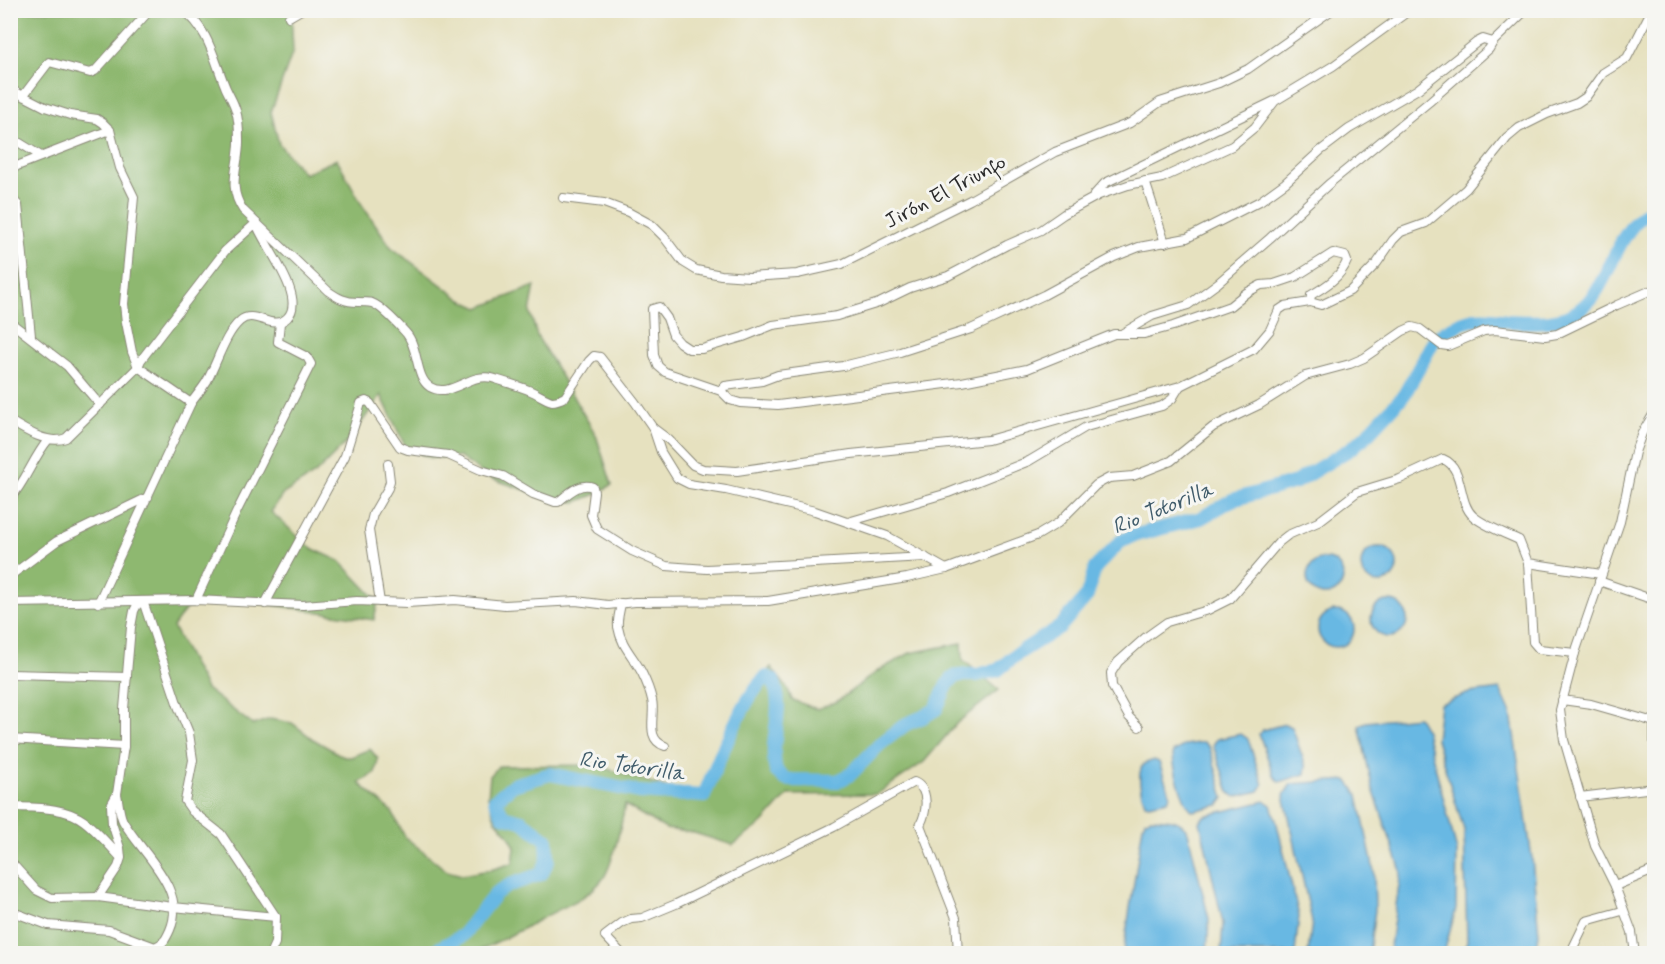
<svg xmlns="http://www.w3.org/2000/svg" width="1665" height="964" viewBox="0 0 1665 964" font-family="Mynerve,sans-serif">
<rect width="100%" height="100%" fill="#f6f6f2"/>
<filter id="ink" filterUnits="userSpaceOnUse"><feTurbulence type="fractalNoise" baseFrequency=".0167" numOctaves="2"/><feDisplacementMap in="SourceGraphic" scale="12" xChannelSelector="R" yChannelSelector="G"/><feConvolveMatrix kernelMatrix="1 2 1 2 8 2 1 2 1" color-interpolation-filters="sRGB"/></filter>
<filter id="wash" filterUnits="userSpaceOnUse"><feTurbulence type="fractalNoise" baseFrequency=".008" numOctaves="4" result="noise"/><feDisplacementMap in="SourceGraphic" scale="24" xChannelSelector="R" yChannelSelector="G"/><feGaussianBlur stdDeviation="1.35" result="paint"/><feColorMatrix in="noise" values="0 0 0 0 0 0 0 0 0 0 0 0 0 0 0 0 0 1.4 0 .05"/><feComposite in="paint" operator="in"/></filter>
<g filter="url(#wash)">
<rect width="100%" height="100%" fill="#e6e1bf"/>
<!-- forest -->
<path fill="#8eb86f" stroke="#5c724d" stroke-width="1.5" d="M10 11H291L293 51 271 112 279 144 304 174 337 159 362 205 391 247 462 300 479 308 535 286 530 312 537 336 596 435 612 485 596 494 576 502 555 500 490 478 459 457 431 458 406 448 381 395 350 439 315 474 283 494 271 512 311 548 340 561 378 601 374 620 239 600 187 607 173 627 206 689 253 725 270 719 292 723 313 739 344 757H351L370 749 378 759 375 773 359 783 392 812 405 837 447 871 462 875 490 870 513 863 515 847 508 834 495 819 488 797 490 776 499 766 595 765 685 793 702 792C725 766 717 749 730 724 741 703 756 685 771 667L788 689 792 700 817 709 836 702 878 671 910 653 962 643 963 660 999 690 957 723 924 762 877 794 788 795 763 823 733 845 694 833 666 829 625 805C622 822 612 868 602 880 586 900 561 907 539 920 517 932 497 943 473 953H11Z"/>
<!-- water -->
<g fill="#68b8e3" stroke="#4a7287" stroke-width="1.5">
<circle cx="1379" cy="565" r="18"/>
<circle cx="1325" cy="577" r="18"/>
<circle cx="1389" cy="619" r="18"/>
<circle cx="1336" cy="629" r="18"/>
<polygon points="1500,689 1511,713 1532,858 1539,934 1536,953 1462,953 1467,941 1464,830 1436,739 1440,704 1469,693"/>
<polygon points="1418,717 1426,731 1457,851 1456,909 1444,953 1389,953 1401,871 1372,786 1359,725 1366,722"/>
<polygon points="1285,724 1292,727 1306,767 1305,774 1280,782 1274,776 1259,734 1263,730"/>
<polygon points="1241,734 1248,739 1263,785 1259,791 1235,797 1229,792 1213,745 1217,739"/>
<path d="M1204 742 1210 748 1224 798 1219 805 1193 811C1182 803 1173 767 1173 752L1185 745Z"/>
<path d="M1154 760 1159 762 1170 795 1168 800 1149 804 1145 803C1140 791 1137 775 1143 764Z"/>
<polygon points="1347,780 1358,795 1374,871 1375,910 1369,953 1308,953 1312,921 1284,795 1291,784"/>
<polygon points="1265,801 1271,805 1276,820 1299,916 1295,953 1221,953 1223,923 1200,822 1204,816"/>
<path d="M1151 818C1166 819 1181 818 1188 832L1209 919 1207 953H1123L1143 825 1145 820Z"/>
</g>
<g fill="none" stroke-linecap="round" stroke-linejoin="round">
<!-- river -->
<g stroke="#68b8e3" stroke-width="14">
<path d="M1434 340C1447 330 1459 322 1475 319 1486 317 1496 320 1507 321 1527 322 1552 324 1571 315 1613 294 1609 231 1654 208"/>
<path d="M429 954 462 936 496 893 510 885 541 874 548 860 547 840 522 821 503 816 495 800 513 785 550 774 639 792 704 796C714 770 746 690 767 677L773 680C786 710 768 741 776 771L785 779 792 780 838 781 851 774 879 745 906 724 923 717 936 709 947 685 952 679 958 675H977L998 670 1017 654 1060 627 1087 596 1095 568 1120 542 1132 536 1201 518 1232 500 1296 482 1350 449 1365 437 1404 395 1433 342"/>
</g>
</g>
</g>
<g filter="url(#ink)">
<g fill="none" stroke-linecap="round" stroke-linejoin="round">
<!-- minor casing -->
<g stroke="#888675" stroke-width="10">
<g id="minor">
<path d="M183 10C208 28 214 59 225 86 228 94 234 102 236 111 239 120 239 130 239 139 240 165 226 185 243 210L328 291C338 298 345 302 358 302 363 302 367 302 372 303 381 306 399 325 406 333 419 347 415 378 430 387 451 399 470 372 492 378 505 382 519 386 531 391 538 394 545 399 552 401 557 401 561 399 565 397L589 361 594 356 600 357 635 402 653 428 661 452 677 478 689 484 726 490 815 511 887 536 946 569"/>
<polyline points="289,17 301,10"/>
<polyline points="1493,42 1526,10"/>
<polyline points="10,89 45,107 70,115 97,119 103,123 110,130 120,168 134,197 124,304 126,322 132,352 138,367 191,403"/>
<polyline points="23,96 49,62 90,73 95,71 150,10"/>
<polyline points="10,137 41,156"/>
<polyline points="10,172 17,166 110,130"/>
<polyline points="1145,181 1165,243"/>
<polyline points="1094,195 1105,183 1274,101"/>
<polyline points="10,196 18,205 31,336"/>
<polyline points="563,198 604,203 628,212 652,225 664,237 683,262 696,270 721,275 749,277 797,274 842,264 970,200 1055,152 1130,123 1160,102 1219,83 1248,69 1332,10"/>
<polyline points="1310,302 1321,305 1350,291 1377,263 1393,240 1401,232 1426,223 1466,189 1507,138 1519,128 1547,114 1577,103 1586,97 1603,73 1627,58 1648,17 1654,11"/>
<polyline points="10,322 67,366 100,405"/>
<polyline points="721,391 665,372 658,366 654,355 652,309 659,307 667,318 673,335 680,343 689,349 702,349 743,337 773,325 837,316 879,303 910,288 948,276 1007,245 1041,230 1064,214 1099,195 1128,185 1162,178 1232,146 1255,127 1275,101 1333,66 1410,10"/>
<path d="M10 421C26 431 49 445 66 438L138 367 141 360 225 251 256 223C264 246 308 298 287 318 272 332 254 308 240 321 225 334 217 363 207 381 202 389 196 396 191 403L98 603"/>
<path d="M653 428 669 440 693 465 703 469 737 471 851 454 988 440 1180 386 1254 349 1270 330 1279 310 1285 306 1310 302 1311 295C1325 287 1341 277 1347 261L1345 256 1333 253 1295 277 1274 284 1261 285 1246 293 1230 306 1173 326 1144 334H1114L1027 369 962 382 778 405 740 403 730 400 721 391 725 386 762 381 778 375 843 366 900 352 971 329 1044 295 1114 257 1139 247 1187 238 1260 201 1285 183 1320 151 1349 129 1418 89 1477 42 1483 39 1493 42 1489 49 1429 102 1330 183 1270 238 1218 283 1188 305 1152 316 1123 333"/>
<path d="M10 499C26 481 33 458 48 440"/>
<polyline points="848,522 948,493 1029,461 1086,427 1162,406 1172,399 1180,386"/>
<polyline points="1528,563 1601,574"/>
<polyline points="10,576 57,541 148,497"/>
<polyline points="1599,581 1654,600"/>
<polyline points="196,600 237,511 311,364 307,357 278,342 280,323"/>
<polyline points="143,601 178,706 189,733 193,760 185,801 192,811 221,834 276,917 275,943 270,954"/>
<polyline points="380,602 369,530 373,514 388,488 390,481 388,464"/>
<polyline points="10,603 196,600 303,605 357,601 407,603 455,600 505,605 576,601 608,605 635,602 768,601 907,578 946,569 1038,535 1058,523 1096,485 1109,478 1133,476 1171,461 1213,427 1259,405 1305,376 1350,364 1364,358 1403,331 1412,327 1420,329 1441,345 1448,346 1484,331 1495,330 1545,336 1557,334 1617,305 1654,289"/>
<path d="M621 603C620 611 617 619 618 627 621 646 634 657 642 673 646 681 650 691 652 700 656 715 644 739 665 746"/>
<path d="M265 604 345 456 359 410 361 403 366 401 370 403 400 447 408 450 448 455 481 470 503 476 533 494 555 502H558C568 494 579 482 593 487L594 492 591 515 597 529 632 551 666 566 707 569 925 557"/>
<polyline points="10,674 127,677"/>
<polyline points="1562,700 1591,704 1654,722"/>
<polyline points="1654,726 1654,743"/>
<path d="M1139 727 1129 717 1112 686 1111 673 1118 662 1146 637 1167 622 1208 610 1230 599 1279 542 1288 535 1318 522 1357 492 1400 479 1443 459C1465 468 1457 501 1473 516 1483 525 1506 534 1519 540L1528 563 1533 642 1539 649 1575 653"/>
<polyline points="10,739 124,746"/>
<polyline points="1580,797 1654,788"/>
<path d="M10 807C34 808 64 806 84 821 97 831 109 845 120 857"/>
<polyline points="10,861 36,890 52,898 98,897 173,907 276,917"/>
<polyline points="1615,886 1654,870"/>
<polyline points="98,897 118,867 121,858 120,848 112,823 111,805 117,794 124,746 124,709 131,627 134,611 137,605 142,602"/>
<path d="M10 911 48 925 109 930 155 947C164 943 166 939 170 930 188 889 141 853 123 821 119 813 119 803 117 794"/>
<path d="M622 954 605 936 622 923 631 919 642 918 676 904 834 827 914 782C930 789 927 812 920 825L956 918 958 954"/>
<polyline points="1570,954 1586,921 1622,911"/>
<polyline points="1635,954 1632,932 1615,886 1595,846 1564,740 1560,710 1575,653 1620,522 1635,452 1642,433 1654,413"/>
</g>
</g>
<!-- minor -->
<use href="#minor" stroke="#fff" stroke-width="8"/>
</g>
</g>
<g text-anchor="middle" stroke-width="6" stroke-linejoin="round" paint-order="stroke">
<!-- street labels -->
<g font-size="21" fill="#2b2b2b" stroke="#f6f6f2">
<text transform="translate(945 191) rotate(-28)" y="7">Jirón El Triunfo</text>
</g>
<!-- water labels -->
<g font-size="22" font-style="italic" fill="#405c6b" stroke="#f6f6f2">
<text transform="translate(1162 507) rotate(-22)" y="8">Rio Totorilla</text>
<text transform="translate(632 765) rotate(8)" y="8">Rio Totorilla</text>
</g>
</g>
<!-- margin -->
<rect width="1665" height="964" fill="none" stroke="#f6f6f2" stroke-width="36"/>
</svg>
